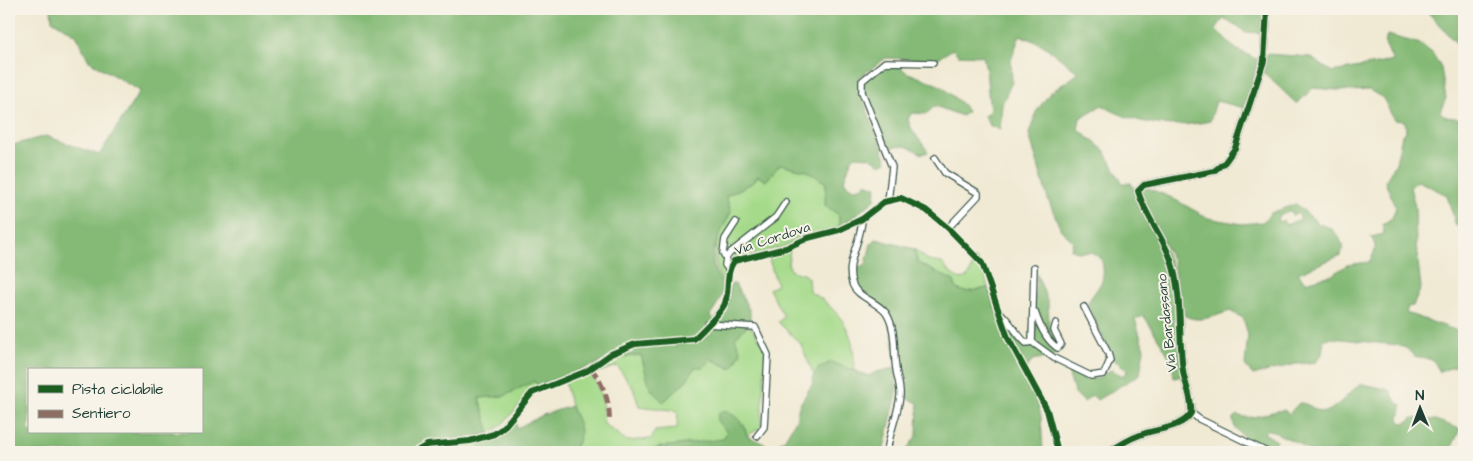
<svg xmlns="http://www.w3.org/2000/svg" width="1473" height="461" viewBox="0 0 1473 461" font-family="'Architects Daughter',sans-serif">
<rect width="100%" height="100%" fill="#f7f3e8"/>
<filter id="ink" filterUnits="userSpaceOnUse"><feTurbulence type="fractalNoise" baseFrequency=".02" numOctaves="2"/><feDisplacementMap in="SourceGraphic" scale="10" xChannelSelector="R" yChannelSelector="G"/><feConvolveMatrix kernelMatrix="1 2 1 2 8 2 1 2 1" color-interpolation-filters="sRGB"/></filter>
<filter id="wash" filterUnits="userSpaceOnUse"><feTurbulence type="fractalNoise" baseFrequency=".0096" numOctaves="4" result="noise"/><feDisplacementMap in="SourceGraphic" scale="20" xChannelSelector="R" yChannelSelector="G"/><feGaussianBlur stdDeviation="1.12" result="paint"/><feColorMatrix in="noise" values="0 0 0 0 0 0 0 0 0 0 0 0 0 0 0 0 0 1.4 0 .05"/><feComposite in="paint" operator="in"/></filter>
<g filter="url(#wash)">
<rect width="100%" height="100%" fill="#f0e9d3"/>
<!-- green -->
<g fill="#a5da8a" stroke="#628c5f" fill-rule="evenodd">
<path d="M780 164 808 171 826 183 825 205 839 215V228C823 233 807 233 792 240L791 244 731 262 726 273V283H723C708 258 717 235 731 212L726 196 752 183 758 176 766 181Z"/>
<path d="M790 249 788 263 791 271 803 274 808 278 809 291C813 295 818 296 822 299 848 322 855 337 854 372L831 362 818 369 814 376 801 344 778 322 784 317 769 289 777 285 768 256Z"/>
<path d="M914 249 929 261 942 263C947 270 962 288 970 273 972 268 973 263 975 258L983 269 988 288 966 292 956 289 954 281 918 263Z"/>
<path d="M746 326 751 327 766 349 761 427 747 436 744 424 727 432 723 439 716 441 661 447 643 452H572C585 433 580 429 572 409 569 400 567 391 565 382L610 359 641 355 650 388 663 402 686 381 695 367 711 359 732 369 735 338ZM617 366 633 388 639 406 678 411 677 429 655 431 651 439 627 441 604 424 602 397 592 374Z"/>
<path d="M534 381 538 386C520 400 510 422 490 433L479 398 504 396Z"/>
<polygon points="480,441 479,443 483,452 428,452 425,447"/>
</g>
<!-- forest -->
<g fill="#84ba76" stroke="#527c55" fill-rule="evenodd">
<path d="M51 9H1265L1263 33 1244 32 1238 26 1223 19 1216 29 1236 49 1258 60 1245 108 1216 101 1210 121C1174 129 1134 125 1102 105L1080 118 1078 129 1105 151 1122 183H1131L1170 262 1176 292 1182 376 1174 378 1172 361 1144 316 1135 319 1144 349 1140 374 1097 400 1092 395 1084 402 1074 392 1068 372 1097 379 1111 370 1121 375H1125L1127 370 1113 359 1087 304C1098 285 1108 283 1101 258L1091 252H1078L1071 249 1073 241 1061 230 1048 199 1029 134 1036 112 1050 93 1079 73 1043 45 1020 35 1011 60 1012 82 1002 104 1000 130 989 125 984 116 990 110C987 91 988 74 983 56L958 55 953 49 935 60 886 58 858 78 860 92 887 161 881 164 869 157 855 156 851 161 844 180 848 186 854 189 860 188 865 183 876 187 875 200 839 228V215L825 205 826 183 808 171 780 164 766 181 758 176 752 183 726 196 731 212C727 220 713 246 713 255 712 287 737 278 710 315L714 321 727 304 731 284H735L750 311V323L735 338 741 352 732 369 711 359 704 367H695L686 381 663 402 650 388 641 355 610 359 538 386 534 381 504 396 479 398 490 433C464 442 433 434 410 452H9V146L46 136 99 155 140 91 89 61 76 35 52 20ZM29 370H201V432H29Z"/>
<polygon points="1425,9 1464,9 1464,52"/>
<path d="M1387 35 1421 44 1433 54 1441 68 1446 98 1440 112 1446 117 1464 119V225L1456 226 1447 195 1418 181 1410 187 1415 207 1416 244 1421 288 1413 306 1408 307 1406 313 1464 333V365L1459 364 1440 372 1433 360 1414 356 1406 348 1396 345 1332 338 1324 339 1322 354 1316 362 1296 364 1253 375 1245 365 1248 334 1243 318 1230 311C1214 316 1196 325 1181 313L1173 261 1143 203 1140 191 1145 187 1170 197 1208 218 1242 224 1263 222 1271 213 1296 204 1319 224 1331 228 1339 237 1343 246 1341 255 1298 273 1305 282 1332 275 1347 265 1369 262C1375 252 1378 248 1371 237L1384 234 1383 224 1392 218 1396 207 1385 182 1396 163 1402 135 1406 132 1405 121 1394 120 1383 98 1369 90 1349 91 1313 88 1297 104 1263 72 1267 54 1310 57 1332 72 1393 61 1385 44ZM1290 210 1293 216 1298 213 1301 219 1286 225 1283 220 1279 222 1277 218Z"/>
<path d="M885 63 898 65 906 72 941 86 963 105 967 112 962 116 935 106 926 114 912 113 908 119C910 131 922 141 928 152L922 154C911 148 901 142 890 149L889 153 864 93V81Z"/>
<polygon points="876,239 914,249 918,263 954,281 956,289 966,292 988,288 1007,340 1038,404 1041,416 1043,452 906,451 917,435 918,403 901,395 890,319 858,290 853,282 852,266 860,268 866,264 871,244"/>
<polygon points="1037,274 1048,303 1049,324 1059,352 1053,356 1032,360 1027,368 1010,338 1003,319 1020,344 1029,345"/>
<path d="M831 362 869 376 876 372 895 368 897 393 883 452H643L661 447 723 439 727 432 717 421 718 414 724 411C738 415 743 423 747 436L771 447 784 440 796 420 799 406 813 383 814 376 818 369Z"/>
<path d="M1363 384 1390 390 1396 402 1402 405 1399 418 1401 423 1408 422 1412 418 1435 420 1460 429 1452 447 1443 452H1310L1300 444 1267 429 1264 433 1277 441 1270 449C1256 442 1232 436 1233 418L1237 415C1254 422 1267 411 1284 410L1289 414 1299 403C1309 403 1312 409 1321 412 1331 415 1350 392 1359 385Z"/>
<path d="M571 406C579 427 586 432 572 452H483L479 443 480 441 500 432 514 418 517 428 543 415Z"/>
</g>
</g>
<g filter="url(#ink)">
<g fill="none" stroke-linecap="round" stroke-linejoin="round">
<!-- minor casing -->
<g stroke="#3e574c" stroke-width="8">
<g id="minor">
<polyline points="935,158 945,173 978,193 978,196 948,228"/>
<polyline points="888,201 892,167 862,92 862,81 885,62 933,63"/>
<path d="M862 219C862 240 845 261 852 283 856 297 877 301 886 313 897 330 893 351 896 369 897 378 901 387 900 396 898 415 889 433 887 452"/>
<polyline points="726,258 723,253 725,239 736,222"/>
<polyline points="729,270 725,265 726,258 730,253 776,217 786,202"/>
<path d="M998 311C1010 320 1015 333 1026 343L1032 342 1034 267"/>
<path d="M1035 312C1039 324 1046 341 1058 348L1061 344 1054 330 1056 323"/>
<polyline points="707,324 755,327 768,355 764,427 757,436"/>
<polyline points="1032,342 1054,358 1091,376 1104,374 1110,360 1108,353 1084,307"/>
<polyline points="1191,413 1199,419 1267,452"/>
<path d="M415 452 427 445 470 441 494 434 503 428 532 393 587 371 611 354 635 344 694 339C702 330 722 313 725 303 730 288 725 274 734 261L786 248 808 238 839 230 862 219 884 202 901 198 926 210 948 228 982 263 1008 338 1047 410 1058 452"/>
</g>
</g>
<!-- tertiary casing -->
<g stroke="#3e574c" stroke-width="9">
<path id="tertiary" d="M1109 452C1119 445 1129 439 1140 435 1155 429 1183 428 1191 413 1193 399 1185 385 1183 371 1178 335 1183 296 1171 260 1163 236 1145 216 1138 191L1144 185 1214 171 1225 162 1235 148 1264 61 1267 9"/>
</g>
<!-- minor -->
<use href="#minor" stroke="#fff" stroke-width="5.5"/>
<!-- tertiary -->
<use href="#tertiary" stroke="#fff" stroke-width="7"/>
<!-- quiet -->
<path stroke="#8d6e63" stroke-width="5" stroke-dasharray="10 5" stroke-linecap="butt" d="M591 368C603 384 611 403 609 423"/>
<!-- cycleway casing -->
<g stroke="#f7f3e8" stroke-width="9">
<g id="cycleway">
<path d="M415 452 427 445 470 441 494 434 503 428 532 393 587 371 611 354 635 344 694 339C702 330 722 313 725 303 730 288 725 274 734 261L786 248 808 238 839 230 862 219 884 202 901 198 926 210 948 228 982 263 1008 338 1047 410 1058 452"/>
<path d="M1109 452C1119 445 1129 439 1140 435 1155 429 1183 428 1191 413 1193 399 1185 385 1183 371 1178 335 1183 296 1171 260 1163 236 1145 216 1138 191L1144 185 1214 171 1225 162 1235 148 1264 61 1267 9"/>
</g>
</g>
<!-- cycleway -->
<use href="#cycleway" stroke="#1b5e20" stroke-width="6"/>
</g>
</g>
<g text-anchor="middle" stroke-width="4" stroke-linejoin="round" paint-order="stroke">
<!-- street labels -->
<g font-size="14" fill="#1f3d34" stroke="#f7f3e8">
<text transform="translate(772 238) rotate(-18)" y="5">Via Cordova</text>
<text transform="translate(1166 323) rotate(-96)" y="5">Via Bardassano</text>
</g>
</g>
<!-- margin -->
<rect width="1473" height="461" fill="none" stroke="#f7f3e8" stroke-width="30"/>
<!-- legend -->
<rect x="28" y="368" width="175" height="65" fill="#f7f3e8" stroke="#a1aaa0"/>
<rect x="38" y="385" width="25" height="8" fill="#1b5e20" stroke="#a1aaa0"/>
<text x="72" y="394" font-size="15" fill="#1f3d34">Pista ciclabile</text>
<rect x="38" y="410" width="25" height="8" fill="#8d6e63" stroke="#a1aaa0"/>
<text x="72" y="418" font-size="15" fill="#1f3d34">Sentiero</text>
<!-- north arrow -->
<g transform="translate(1420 408) rotate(359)" stroke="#f7f3e8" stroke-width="4" paint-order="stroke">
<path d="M0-4L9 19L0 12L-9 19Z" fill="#1f3d34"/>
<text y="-8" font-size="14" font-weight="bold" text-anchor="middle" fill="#1f3d34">N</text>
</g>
</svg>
